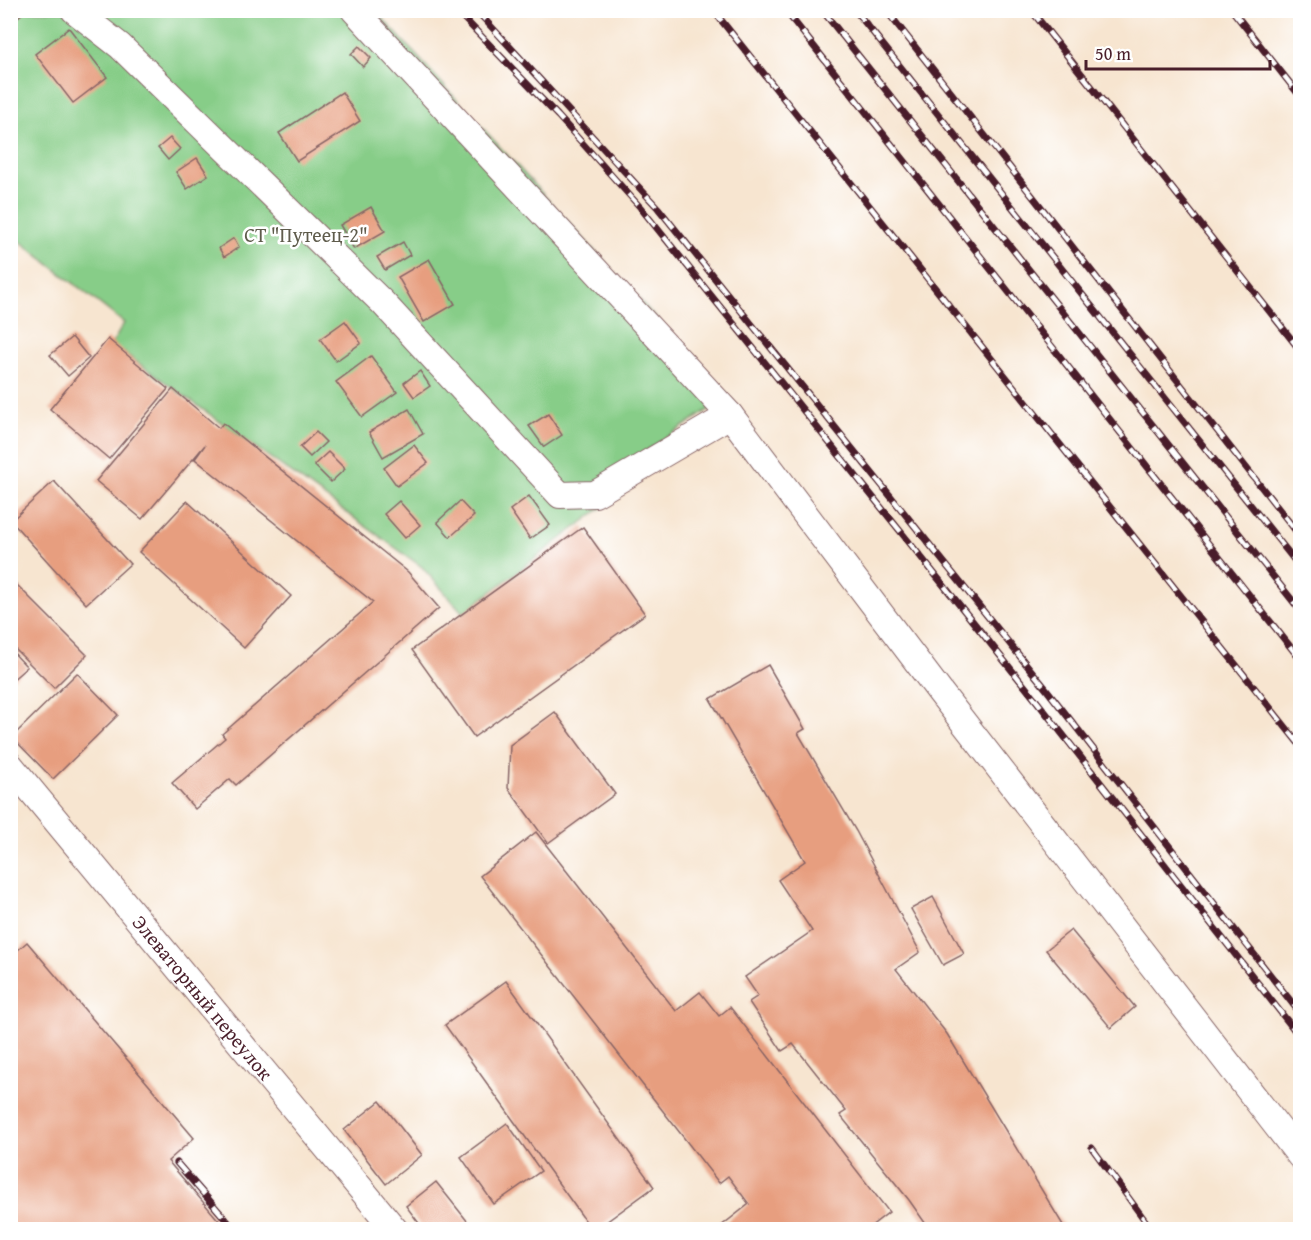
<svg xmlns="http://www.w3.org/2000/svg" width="1311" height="1240" viewBox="0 0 1311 1240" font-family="'Gentium Book Plus',serif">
<rect width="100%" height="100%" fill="#fff"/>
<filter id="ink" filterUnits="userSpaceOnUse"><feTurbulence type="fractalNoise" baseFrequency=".0167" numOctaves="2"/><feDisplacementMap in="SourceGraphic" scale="12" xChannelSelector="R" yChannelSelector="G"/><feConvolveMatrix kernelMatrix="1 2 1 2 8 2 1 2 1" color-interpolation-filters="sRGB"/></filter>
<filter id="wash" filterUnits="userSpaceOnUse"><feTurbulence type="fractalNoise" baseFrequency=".008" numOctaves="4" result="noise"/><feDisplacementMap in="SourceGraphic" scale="24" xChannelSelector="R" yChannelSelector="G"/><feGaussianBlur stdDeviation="1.35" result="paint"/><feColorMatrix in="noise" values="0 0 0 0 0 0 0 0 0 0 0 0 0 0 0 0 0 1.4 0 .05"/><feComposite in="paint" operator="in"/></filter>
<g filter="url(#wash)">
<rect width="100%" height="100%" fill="#f7e5d0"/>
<!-- green -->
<polygon fill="#87cd88" stroke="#68765a" stroke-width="1.5" points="10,11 376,11 728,397 602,480 604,506 463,613 422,567 112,344 124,323 11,234"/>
<g id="blocks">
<!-- building -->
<g fill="#e79e7f">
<polygon points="10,10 27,10 10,23"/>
<polygon points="69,28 107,77 73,103 35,54"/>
<polygon points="359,46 371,58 363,67 351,54"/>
<polygon points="342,92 360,121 297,161 279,133"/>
<polygon points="170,138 180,149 168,160 158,148"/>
<polygon points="197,158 208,175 187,189 176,172"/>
<polygon points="371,207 385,231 354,249 340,225"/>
<polygon points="234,238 239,247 224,257 219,248"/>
<polygon points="403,242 410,255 385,270 377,257"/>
<polygon points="429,259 455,304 424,322 398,277"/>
<polygon points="345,321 361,343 336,361 320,339"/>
<polygon points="72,337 89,358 68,376 50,355"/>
<polygon points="108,339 168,389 109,459 50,409"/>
<polygon points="371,356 397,392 362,417 336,382"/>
<polygon points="420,371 430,386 414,397 404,383"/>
<polygon points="173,389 219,428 223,423 408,572 439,608 236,785 230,779 195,809 172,783 225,738 222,734 373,602 195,459 205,445 142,519 96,481"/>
<polygon points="409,409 423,434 383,457 369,432"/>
<polygon points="548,414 562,435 544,447 529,426"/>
<polygon points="316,432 326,442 310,457 300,447"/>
<polygon points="414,445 428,463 397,486 384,468"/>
<polygon points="328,452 345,469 331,482 314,465"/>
<polygon points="54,481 130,564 86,604 11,521"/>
<polygon points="529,496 550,525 530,539 510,510"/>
<polygon points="187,501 291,596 244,648 139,552"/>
<polygon points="399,501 420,525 405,538 384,514"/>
<polygon points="460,501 474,516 450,537 437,522"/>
<polygon points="583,527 645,614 474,737 412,650"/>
<polygon points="10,578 87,655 54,688 10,644"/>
<polygon points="10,649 27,667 10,682"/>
<polygon points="768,665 805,729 798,733 856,831 920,952 896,969 947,1034 1066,1230 930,1230 909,1200 840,1115 846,1111 793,1044 782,1051 749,1002 758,996 745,977 812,931 778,880 805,861 710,699"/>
<polygon points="77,673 118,715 53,779 12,737"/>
<polygon points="555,712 615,794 548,843 508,788 510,745"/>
<polygon points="536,832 676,1011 700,992 719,1016 730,1007 889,1212 866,1230 716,1230 749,1204 728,1176 719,1183 480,876"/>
<polygon points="933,897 964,954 943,965 911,909"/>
<polygon points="1071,930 1135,1007 1111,1028 1046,950"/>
<polygon points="27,942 194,1138 168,1161 227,1230 10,1230 10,957"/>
<polygon points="506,981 654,1187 595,1230 592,1230 445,1025"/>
<polygon points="380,1101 422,1155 386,1184 344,1130"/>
<polygon points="507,1123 541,1171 494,1204 461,1157"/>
<polygon points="436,1182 472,1227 469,1230 424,1230 406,1206"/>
</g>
</g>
</g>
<g filter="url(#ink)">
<use href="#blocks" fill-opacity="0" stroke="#876465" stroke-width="1.5"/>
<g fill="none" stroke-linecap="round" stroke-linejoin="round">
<!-- minor casing -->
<g stroke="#876465" stroke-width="28">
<g id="minor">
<polyline points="74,10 120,46 383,303 560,495 595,494 730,415"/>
<polyline points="354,10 730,415 940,692 1300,1156"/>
<path id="s1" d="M10 765 395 1230"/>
</g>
</g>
<!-- minor -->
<use href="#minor" stroke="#fff" stroke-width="26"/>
<!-- rail casing -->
<g stroke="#4a1f2b" stroke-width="7">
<g id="rail">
<polyline points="456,10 558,116 640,207 1035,699 1300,1037"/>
<polyline points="476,10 658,208 1047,690 1300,1013"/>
<polyline points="713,10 1300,745"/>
<polyline points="785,10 1300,659"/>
<polyline points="822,10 1300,610"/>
<polyline points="855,10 1300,567"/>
<polyline points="886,10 1300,536"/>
<polyline points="1031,10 1300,350"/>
<polyline points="1232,10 1300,96"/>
<polyline points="1092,1148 1152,1230"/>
<polyline points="177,1163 235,1230"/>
</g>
</g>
<!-- rail -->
<use href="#rail" stroke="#fff" stroke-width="4.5" stroke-dasharray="14" stroke-linecap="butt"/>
</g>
</g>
<g text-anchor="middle" stroke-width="5" stroke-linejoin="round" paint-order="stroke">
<!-- park labels -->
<g font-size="20" fill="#5f5c4c" stroke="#fff">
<text x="306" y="242">СТ "Путеец-2"</text>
</g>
<!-- street labels -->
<g font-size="20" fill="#4a1f2b" stroke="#fff">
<text dy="7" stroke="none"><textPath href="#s1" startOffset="302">Элеваторный переулок</textPath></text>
</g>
</g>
<!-- margin -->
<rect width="1311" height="1240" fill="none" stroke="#fff" stroke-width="36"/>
<!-- scale -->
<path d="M1086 60v9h184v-9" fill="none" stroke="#4a1f2b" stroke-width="3"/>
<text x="1095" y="60" font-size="18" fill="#4a1f2b" stroke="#ffffff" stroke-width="4.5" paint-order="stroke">50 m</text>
</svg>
